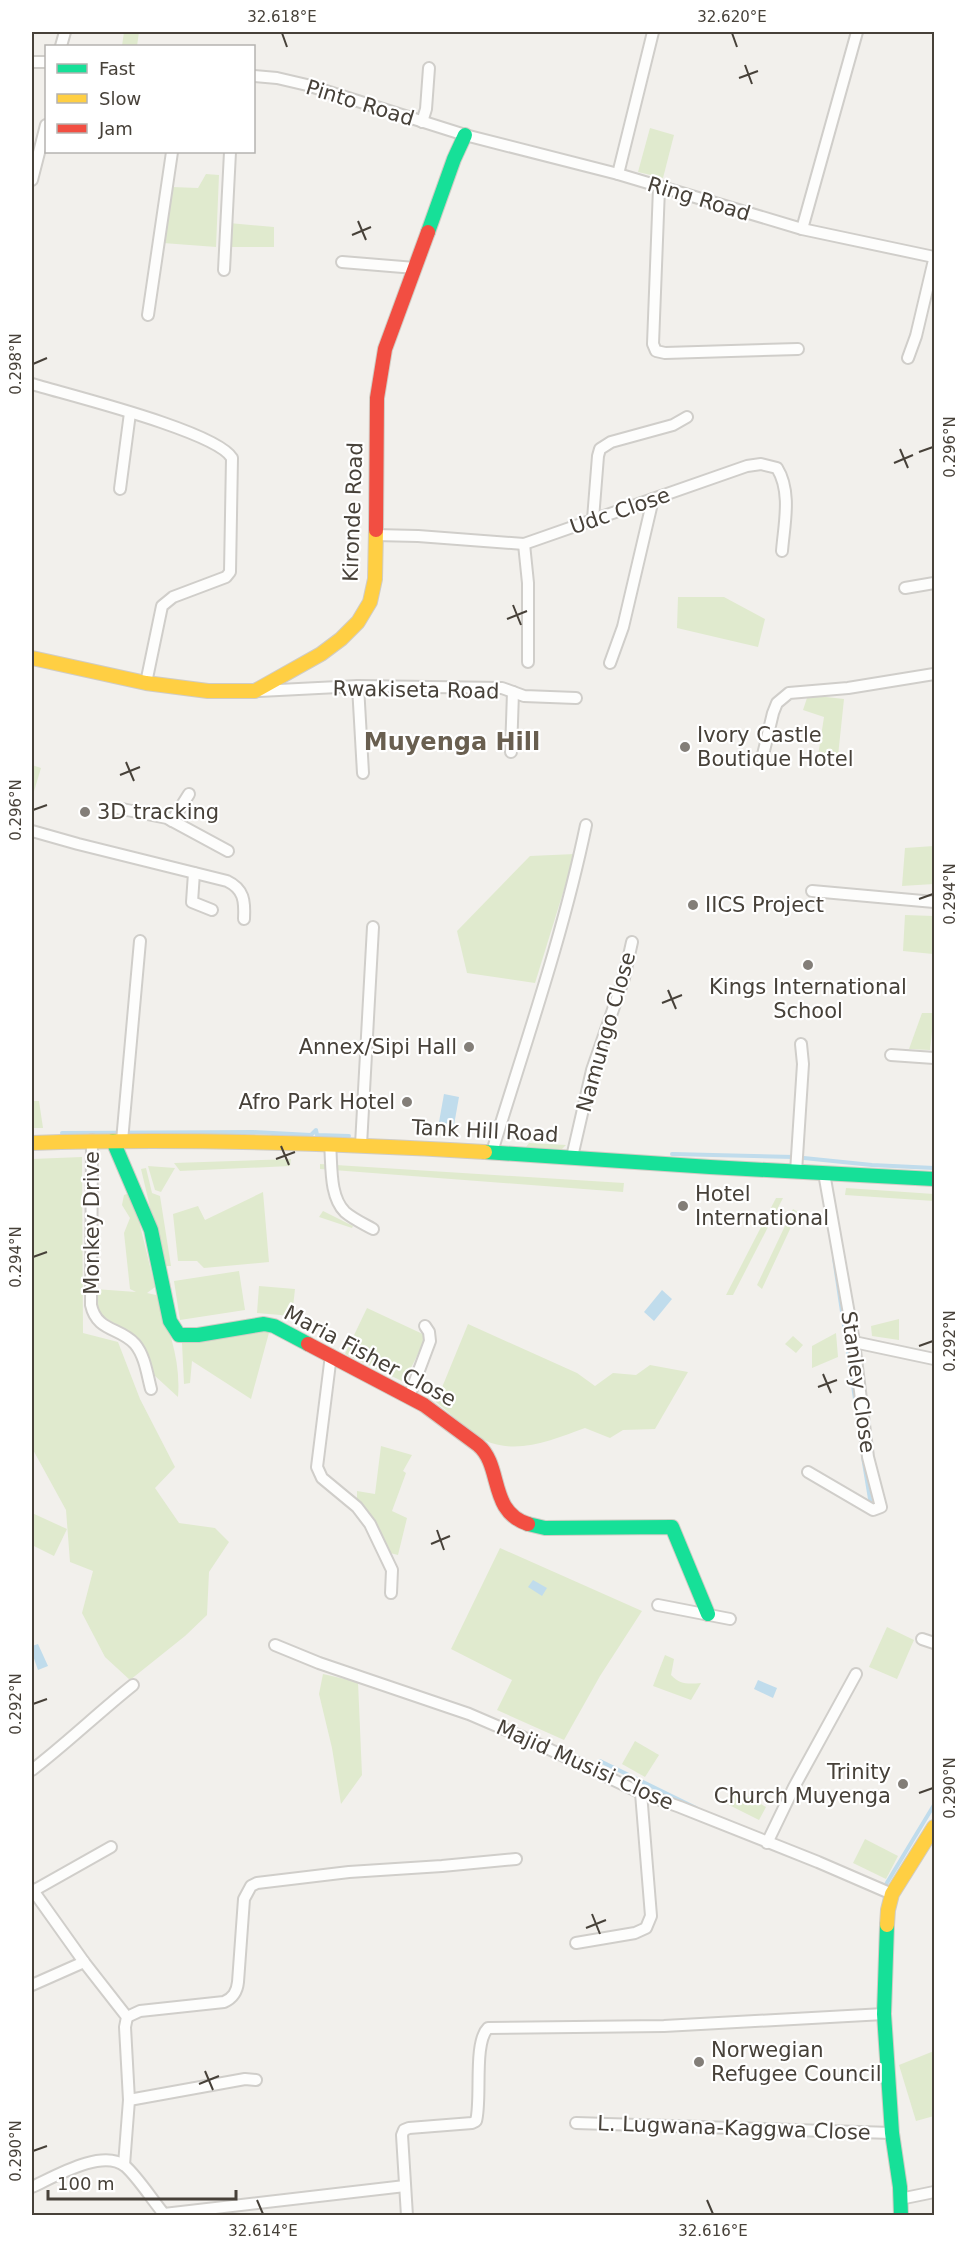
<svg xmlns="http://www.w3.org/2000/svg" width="966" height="2247" viewBox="0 0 966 2247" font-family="'DejaVu Sans',sans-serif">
<rect width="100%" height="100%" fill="#f2f0ec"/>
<!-- green -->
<g fill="#e0eace">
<polygon points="124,32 139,32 137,46 122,46"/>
<polygon points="650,128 674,135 663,178 638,172"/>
<polygon points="206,174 219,175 216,247 163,243 172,187 198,188"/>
<polygon points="229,223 274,227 274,247 228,247"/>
<polygon points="678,597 724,597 765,619 758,647 677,628"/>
<polygon points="808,695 844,699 838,756 818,756 824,717 803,710"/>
<polygon points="32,765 41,768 32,798"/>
<polygon points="934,846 934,884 902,886 905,848"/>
<polygon points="575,854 535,983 467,973 457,931 530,856"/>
<polygon points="905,915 934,916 933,954 903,951"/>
<polygon points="922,1013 934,1013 930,1050 909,1049"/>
<polygon points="32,1101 39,1101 43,1128 32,1128"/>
<polygon points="529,1143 566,1145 562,1149 526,1147"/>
<polygon points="82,1157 83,1333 118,1342 140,1399 175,1467 155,1488 179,1523 215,1528 229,1542 209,1572 207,1615 185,1636 130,1680 105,1657 82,1613 93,1571 70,1562 66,1510 32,1448 32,1159"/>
<polygon points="291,1159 290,1166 180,1171 174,1163"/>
<polygon points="320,1164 624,1183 623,1192 320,1169"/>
<polygon points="148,1166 175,1168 161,1192 155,1190"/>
<polygon points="146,1168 152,1193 160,1196 171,1266 164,1266 141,1169"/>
<polygon points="846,1188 934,1194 934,1201 845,1195"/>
<path d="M132 1192 155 1287 147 1293 156 1295C169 1328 181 1361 178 1397L154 1375 138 1338 99 1314 95 1289 136 1292 130 1289 124 1233 130 1218 122 1205 124 1195Z"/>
<polygon points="263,1192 269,1262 204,1268 197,1261 178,1261 173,1214 198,1206 205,1220"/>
<polygon points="776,1198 783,1198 733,1295 726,1295"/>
<polygon points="793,1209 798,1212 762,1289 757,1285"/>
<polygon points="323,1211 353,1226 352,1228 319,1217"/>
<polygon points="239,1271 245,1310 180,1320 174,1281"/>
<polygon points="259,1286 295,1289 292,1316 257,1313"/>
<polygon points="367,1308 427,1336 404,1382 345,1354"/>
<polygon points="899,1319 899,1340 872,1336 871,1326"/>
<path d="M468 1324 577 1373 595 1386 613 1373 636 1375 650 1365 688 1372 655 1429 623 1430 610 1438 585 1428C554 1439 517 1456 484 1440 468 1431 450 1413 436 1402Z"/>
<polygon points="270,1329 251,1399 192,1361 190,1383 184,1384 182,1343"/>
<polygon points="836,1333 838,1357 812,1368 812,1346"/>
<polygon points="793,1336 803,1345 796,1353 785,1344"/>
<polygon points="381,1446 412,1455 403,1471 406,1473 392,1511 407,1518 398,1555 390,1553 369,1513 357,1502 357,1491 375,1494"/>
<polygon points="32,1513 67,1529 54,1556 32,1545"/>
<polygon points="500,1548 642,1611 600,1676 564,1740 497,1710 512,1680 451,1649"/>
<polygon points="887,1627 914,1640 897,1679 869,1667"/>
<path d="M665 1655 674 1659 671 1675C680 1685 689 1684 701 1683L691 1700 653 1686Z"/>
<polygon points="323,1674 358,1682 362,1775 341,1804 332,1748 319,1694"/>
<polygon points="635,1741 659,1755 645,1777 622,1764"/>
<polygon points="732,1787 766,1807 759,1820 725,1803"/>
<polygon points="865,1839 898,1856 886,1879 853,1863"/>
<polygon points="934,2051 934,2116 916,2121 899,2065"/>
</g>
<!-- water -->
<g fill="#c0dcec">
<polygon points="444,1094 459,1097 454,1125 439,1122"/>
<polygon points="662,1290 672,1299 654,1321 644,1312"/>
<polygon points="533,1580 547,1588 542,1596 528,1587"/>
<polygon points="38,1644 48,1666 38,1670 32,1653 32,1646"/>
<polygon points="758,1680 777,1688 773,1698 754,1689"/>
</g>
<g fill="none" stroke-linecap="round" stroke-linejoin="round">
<!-- stream -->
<g stroke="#c0dcec" stroke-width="4">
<polyline points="62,1133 253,1132 311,1135 316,1130 317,1135 349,1136"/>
<polyline points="672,1154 794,1157 872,1165 934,1168"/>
<polyline points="834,1258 862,1446"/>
<polyline points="863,1457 871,1505"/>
<polyline points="600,1761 696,1808"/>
<polyline points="881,1884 885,1886 934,1805"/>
</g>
<!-- street casing -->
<g stroke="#d0ceca" stroke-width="14">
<g id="street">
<polyline points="61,46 65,32"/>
<polyline points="32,62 46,62"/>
<polyline points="254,76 277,78 307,85 465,135 618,174 802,229 934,257"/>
<polyline points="422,122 426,109 429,68"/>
<polyline points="618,174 653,32"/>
<polyline points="32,180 46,125"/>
<polyline points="659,188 653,344 656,351 665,353 798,349"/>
<polyline points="802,229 857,32"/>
<polyline points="342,262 415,268"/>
<polyline points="224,270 230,152"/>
<polyline points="148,315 172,152"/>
<polyline points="908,358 916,336 934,260"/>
<path d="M32 384C68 395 216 431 232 458L230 572 226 577 173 597 162 606 146 683"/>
<polyline points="120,489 130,413"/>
<polyline points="593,519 598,456 600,449 611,442 673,425 687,417"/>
<path d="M375 535 418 536 524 544 747 466 761 464 777 468C792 492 784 525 782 551"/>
<polyline points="524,544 528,583 528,662"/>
<polyline points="905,588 934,583"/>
<polyline points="610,663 623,627 653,499"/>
<polyline points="358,686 363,773"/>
<polyline points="259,691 358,686 502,688 524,696 576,698"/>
<polyline points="511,752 513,692"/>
<polyline points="762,759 773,713 777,703 789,693 848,688 934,674"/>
<polyline points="117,808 167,818 228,851"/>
<polyline points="172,821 189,794"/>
<path d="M32 831 78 844 227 881C244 889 245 901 244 919"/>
<polyline points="194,873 192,902 212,910"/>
<polyline points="812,891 934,902"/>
<polyline points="891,1055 934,1058"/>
<path d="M92 1140 91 1305C97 1332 120 1327 135 1344 145 1356 147 1374 151 1389"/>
<polyline points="122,1141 140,941"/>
<path d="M330 1144C332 1165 329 1196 345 1212 353 1219 364 1224 373 1229"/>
<polyline points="361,1145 373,927"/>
<path d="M492 1152C525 1044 563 936 586 825"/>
<polyline points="572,1157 592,1070 624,978 632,942"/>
<polyline points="796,1172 803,1064 801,1044"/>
<polyline points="854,1342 934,1359"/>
<polyline points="331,1355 317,1467 322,1478 357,1507 370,1524 392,1570 391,1593"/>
<polyline points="409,1397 430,1341 429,1332 425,1326"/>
<polyline points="808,1472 873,1510 881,1507 868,1457 854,1342 824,1173"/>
<polyline points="658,1605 730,1619"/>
<polyline points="922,1639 934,1643"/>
<polyline points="275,1645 319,1663 469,1714 534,1742 641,1793 680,1807 818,1862 892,1894"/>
<path d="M32 1770C67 1743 98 1713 133 1685"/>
<polyline points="767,1843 794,1787 856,1674"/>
<polyline points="32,1889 84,1962 127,2017 125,2027 129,2100 124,2165"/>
<polyline points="33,1891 111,1847"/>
<polyline points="576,1943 635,1933 646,1928 651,1916 641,1793"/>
<polyline points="32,1985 84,1962"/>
<path d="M127 2017 140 2011 224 2002C233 1998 237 1992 238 1982L244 1899 251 1886 257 1883 349 1872 442 1866 516 1859"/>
<polyline points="129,2100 245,2079 256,2080"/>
<polyline points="576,2123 892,2133"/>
<path d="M32 2187C54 2177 102 2148 125 2166 137 2176 153 2201 164 2214L405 2186"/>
<polyline points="900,2199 934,2192"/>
<path d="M407 2216 402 2135 404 2130 409 2128 472 2123 476 2121C482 2099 473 2043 488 2028L664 2026 884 2014"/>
</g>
</g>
<!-- fast casing -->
<g stroke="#d0ccc4" stroke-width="16">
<g id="fast">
<polyline points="428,232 454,159 465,135"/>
<polyline points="113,1141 151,1230 170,1321 179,1335 198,1335 264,1324 274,1326 308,1344"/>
<polyline points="485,1152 710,1167 934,1179"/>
<polyline points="528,1524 545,1528 672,1527 708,1614"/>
<polyline points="887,1925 884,2014 892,2133 900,2187 901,2216"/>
</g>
</g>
<!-- slow casing -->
<g stroke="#d0ccc4" stroke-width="16">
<g id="slow">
<polyline points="32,658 146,683 208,691 255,691 321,654 341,639 358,622 370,602 375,579 376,530"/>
<path d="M32 1143C183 1138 334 1143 485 1152"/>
<polyline points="887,1925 888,1910 892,1894 934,1827"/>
</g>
</g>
<!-- jam casing -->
<g stroke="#d0ccc4" stroke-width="16">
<g id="jam">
<polyline points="376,530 377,398 385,349 428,232"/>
<path d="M308 1344 424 1405 478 1445C503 1466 488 1511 528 1524"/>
</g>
</g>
<!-- street -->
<use href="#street" stroke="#fdfdfc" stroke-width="10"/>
<!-- fast -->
<use href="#fast" stroke="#16e098" stroke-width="14"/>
<!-- slow -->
<use href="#slow" stroke="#ffcf43" stroke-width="14"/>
<!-- jam -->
<use href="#jam" stroke="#f24e42" stroke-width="14"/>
</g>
<!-- ticks -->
<path fill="none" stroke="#474139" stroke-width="2" d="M282 33 287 47M732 33 737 47M745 65 752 84M739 78 758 71M358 221 366 240M352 235 371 227M33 364 47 358M900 449 908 468M919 452 933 447M894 463 913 455M513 605 521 625M507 619 527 611M126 762 134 781M120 775 140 767M33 810 47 805M919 899 933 894M668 990 676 1009M662 1003 682 995M281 1146 289 1165M276 1159 295 1152M33 1257 47 1252M919 1346 933 1341M823 1374 831 1393M818 1387 837 1380M437 1530 444 1550M431 1544 450 1536M33 1704 47 1699M919 1793 933 1788M592 1914 600 1934M586 1928 606 1920M205 2071 213 2090M199 2084 219 2076M33 2151 47 2146M257 2200 263 2214M707 2200 713 2214"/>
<!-- markers -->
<g fill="#837e78" stroke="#fff" stroke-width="2">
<circle cx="685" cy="747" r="6"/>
<circle cx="85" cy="812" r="6"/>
<circle cx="693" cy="905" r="6"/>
<circle cx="808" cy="965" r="6"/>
<circle cx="469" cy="1047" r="6"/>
<circle cx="407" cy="1102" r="6"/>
<circle cx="683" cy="1206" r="6"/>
<circle cx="903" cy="1784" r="6"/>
<circle cx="699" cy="2062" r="6"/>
</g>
<g text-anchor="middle" stroke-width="4.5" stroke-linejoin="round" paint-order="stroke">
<!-- street labels -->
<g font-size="21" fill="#474139" stroke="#fff">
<text transform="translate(360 103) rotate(17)" y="7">Pinto Road</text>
<text transform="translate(699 199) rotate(17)" y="7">Ring Road</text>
<text transform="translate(620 511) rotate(-19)" y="7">Udc Close</text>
<text transform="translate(353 512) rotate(-88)" y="7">Kironde Road</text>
<text transform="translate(416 690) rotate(1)" y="7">Rwakiseta Road</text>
<text transform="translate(606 1032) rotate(-74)" y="7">Namungo Close</text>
<text transform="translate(485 1131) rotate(3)" y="7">Tank Hill Road</text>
<text transform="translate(92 1223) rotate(-90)" y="7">Monkey Drive</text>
<text transform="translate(370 1356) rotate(28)" y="7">Maria Fisher Close</text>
<text transform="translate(858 1382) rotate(82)" y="7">Stanley Close</text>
<text transform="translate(585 1765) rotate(24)" y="7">Majid Musisi Close</text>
<text transform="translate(734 2128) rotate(2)" y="7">L. Lugwana-Kaggwa Close</text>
</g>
<!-- poi labels -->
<g font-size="21" fill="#474139" stroke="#fff" text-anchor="start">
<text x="697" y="742">Ivory Castle<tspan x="697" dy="24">Boutique Hotel</tspan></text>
<text x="97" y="819">3D tracking</text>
<text x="705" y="912">IICS Project</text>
<text x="808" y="994" text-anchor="middle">Kings International<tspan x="808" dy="24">School</tspan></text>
<text x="457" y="1054" text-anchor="end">Annex/Sipi Hall</text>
<text x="395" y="1109" text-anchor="end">Afro Park Hotel</text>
<text x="695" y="1201">Hotel<tspan x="695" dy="24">International</tspan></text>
<text x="891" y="1779" text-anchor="end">Trinity<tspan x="891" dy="24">Church Muyenga</tspan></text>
<text x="711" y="2057">Norwegian<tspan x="711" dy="24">Refugee Council</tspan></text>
</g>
<!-- quarter labels -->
<g font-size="24" font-weight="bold" fill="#695f50" stroke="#fff">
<text x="452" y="750">Muyenga Hill</text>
</g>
</g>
<!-- border -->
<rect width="966" height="2247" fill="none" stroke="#ffffff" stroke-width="66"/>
<!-- legend -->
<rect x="45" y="45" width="210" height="108" fill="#ffffff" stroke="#b5b3b0" stroke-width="1.5"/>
<rect x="57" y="64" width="30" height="9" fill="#16e098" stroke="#b5b3b0" stroke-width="1.5"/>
<text x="99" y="75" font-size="18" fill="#474139">Fast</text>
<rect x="57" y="94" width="30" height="9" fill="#ffcf43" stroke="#b5b3b0" stroke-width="1.5"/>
<text x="99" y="105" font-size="18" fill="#474139">Slow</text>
<rect x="57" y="124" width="30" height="9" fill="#f24e42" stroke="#b5b3b0" stroke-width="1.5"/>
<text x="99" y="135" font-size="18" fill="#474139">Jam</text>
<!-- scale -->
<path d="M48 2190v9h188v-9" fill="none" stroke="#474139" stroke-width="3"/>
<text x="57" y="2190" font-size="18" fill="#474139" stroke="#ffffff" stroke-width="4.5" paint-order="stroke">100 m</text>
<rect x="33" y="33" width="900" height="2181" fill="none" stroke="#474139" stroke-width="2"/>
<g font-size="15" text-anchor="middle" fill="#474139">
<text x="282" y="22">32.618°E</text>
<text x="732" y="22">32.620°E</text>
<text transform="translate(16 364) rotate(-90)" y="5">0.298°N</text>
<text transform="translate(950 447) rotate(-90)" y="5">0.296°N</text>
<text transform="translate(16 810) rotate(-90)" y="5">0.296°N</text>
<text transform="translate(950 894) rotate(-90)" y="5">0.294°N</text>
<text transform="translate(16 1257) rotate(-90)" y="5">0.294°N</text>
<text transform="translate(950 1341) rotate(-90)" y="5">0.292°N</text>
<text transform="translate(16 1704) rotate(-90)" y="5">0.292°N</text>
<text transform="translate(950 1788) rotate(-90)" y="5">0.290°N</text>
<text transform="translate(16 2151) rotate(-90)" y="5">0.290°N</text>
<text x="263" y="2236">32.614°E</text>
<text x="713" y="2236">32.616°E</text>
</g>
</svg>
